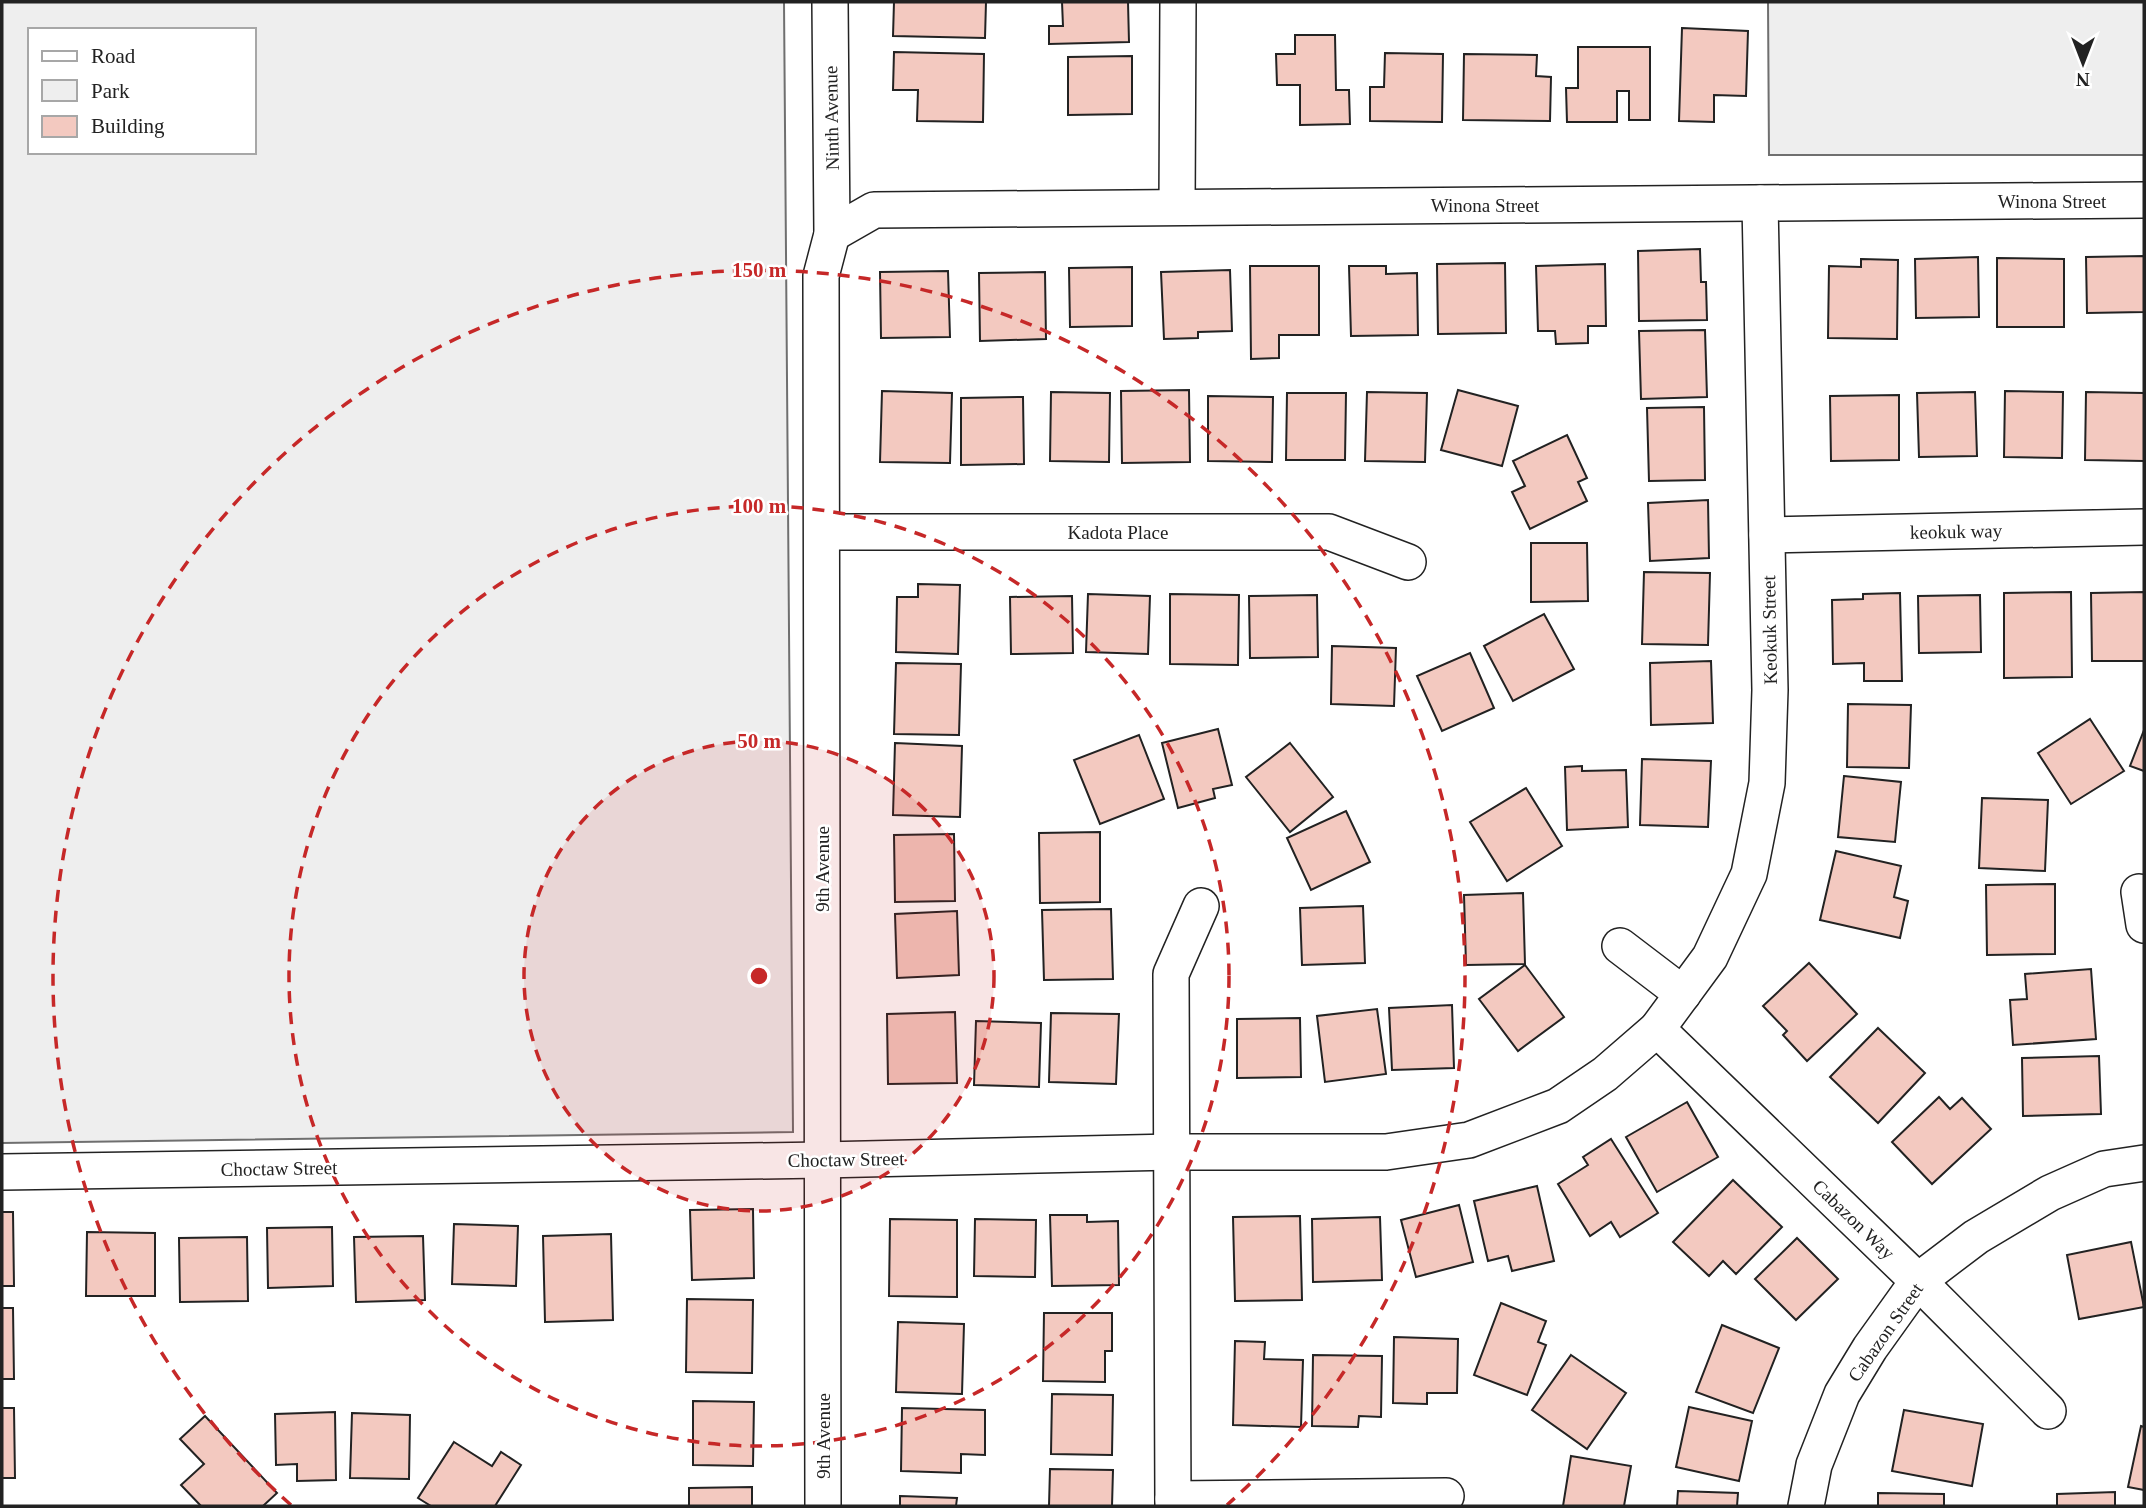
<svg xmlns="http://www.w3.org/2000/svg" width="2146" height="1508" viewBox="0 0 2146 1508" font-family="Georgia,serif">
<rect width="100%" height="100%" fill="#fff"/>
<!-- green -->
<g fill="#eee" stroke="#6f6f6f" stroke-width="2" fill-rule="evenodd">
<path d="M2 2H784L793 1132 2 1143ZM30 30H254V152H30Z"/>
<polygon points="1768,2 2144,2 2144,155 1769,155"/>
</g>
<!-- building -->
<g fill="#f3c9c0" stroke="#222" stroke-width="2">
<polygon points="894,2 986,2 985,38 893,36"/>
<polygon points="1062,2 1128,2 1129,42 1049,44 1049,26 1063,26"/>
<polygon points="1682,28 1748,31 1746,96 1714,95 1714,122 1679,121"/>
<polygon points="1295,35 1335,35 1336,90 1349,90 1350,124 1300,125 1300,85 1277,85 1276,54 1295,54"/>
<polygon points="1578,47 1650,47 1650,120 1629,120 1629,91 1617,91 1617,122 1567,122 1566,88 1578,88"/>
<polygon points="894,52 984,54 983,122 917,121 918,90 893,90"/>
<polygon points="1385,53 1443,54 1442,122 1370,121 1370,87 1384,87"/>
<polygon points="1464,54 1537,55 1536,76 1551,77 1550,121 1463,120"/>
<polygon points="1132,56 1132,114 1068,115 1068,57"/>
<polygon points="1700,249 1701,282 1706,282 1707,320 1639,321 1638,251"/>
<polygon points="2144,256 2144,312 2087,313 2086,257"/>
<polygon points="1978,257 1979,317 1916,318 1915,259"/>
<polygon points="1997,258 2064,259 2064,327 1997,327"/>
<polygon points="1861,259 1898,260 1897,339 1828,338 1829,266 1861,267"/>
<polygon points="1505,263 1506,333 1438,334 1437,264"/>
<polygon points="1605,264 1606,326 1588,326 1588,343 1556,344 1555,331 1538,331 1536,266"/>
<polygon points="1250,266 1319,266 1319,335 1279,335 1279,358 1251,359"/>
<polygon points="1349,266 1386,266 1386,274 1417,273 1418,335 1351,336"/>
<polygon points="1132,267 1132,326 1070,327 1069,268"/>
<polygon points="1230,270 1232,331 1198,332 1198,338 1164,339 1161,272"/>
<polygon points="948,271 950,337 881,338 880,272"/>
<polygon points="1045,272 1046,339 980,341 979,273"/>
<polygon points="1705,330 1707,397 1641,399 1639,331"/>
<polygon points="1189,390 1190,462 1122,463 1121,391"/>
<polygon points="1458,390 1518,406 1502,466 1441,450"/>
<polygon points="882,391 952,393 950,463 880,462"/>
<polygon points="2005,391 2063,392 2062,458 2004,457"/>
<polygon points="1051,392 1110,393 1109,462 1050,461"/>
<polygon points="1367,392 1427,393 1425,462 1365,461"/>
<polygon points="1975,392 1977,456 1919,457 1917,393"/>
<polygon points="2086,392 2144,393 2144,461 2085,460"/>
<polygon points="1287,393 1346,393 1345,460 1286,460"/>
<polygon points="1899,395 1899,460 1831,461 1830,396"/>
<polygon points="1208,396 1273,397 1272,462 1208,461"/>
<polygon points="1023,397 1024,464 961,465 961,398"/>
<polygon points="1704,407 1705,480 1649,481 1647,408"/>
<polygon points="1567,435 1587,478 1578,482 1587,501 1530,529 1512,492 1525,486 1513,461"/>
<polygon points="1708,500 1709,558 1650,561 1648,503"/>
<polygon points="1531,543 1587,543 1588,601 1531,602"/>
<polygon points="1644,572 1710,573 1708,645 1642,644"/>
<polygon points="918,584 960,585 958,654 896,652 897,597 918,597"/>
<polygon points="2071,592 2072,677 2004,678 2004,593"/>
<polygon points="2144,592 2144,661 2092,661 2091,593"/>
<polygon points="1900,593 1902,681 1864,681 1864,663 1833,664 1832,600 1863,599 1863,594"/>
<polygon points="1088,594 1150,596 1148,654 1086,652"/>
<polygon points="1170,594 1239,595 1238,665 1170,664"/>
<polygon points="1317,595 1318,657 1250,658 1249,596"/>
<polygon points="1980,595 1981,652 1919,653 1918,596"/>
<polygon points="1072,596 1073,653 1011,654 1010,597"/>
<polygon points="1544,614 1574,669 1513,701 1484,646"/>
<polygon points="1332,646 1396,648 1394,706 1331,704"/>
<polygon points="1470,653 1494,708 1442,731 1417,676"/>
<polygon points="1711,661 1713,723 1651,725 1650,663"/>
<polygon points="896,663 961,664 959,735 894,734"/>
<polygon points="1848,704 1911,705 1909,768 1847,767"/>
<polygon points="2090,719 2124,771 2071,804 2038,753"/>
<polygon points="1218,729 1232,785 1213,789 1215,798 1178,808 1162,743"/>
<polygon points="2144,730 2144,771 2130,766"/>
<polygon points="1139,735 1164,799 1100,824 1074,760"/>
<polygon points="895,743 962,746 960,817 893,815"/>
<polygon points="1290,743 1333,797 1290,832 1246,777"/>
<polygon points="1642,759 1711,761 1708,827 1640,825"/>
<polygon points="1582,766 1582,771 1626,770 1628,827 1567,830 1565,767"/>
<polygon points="1844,776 1901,782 1895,842 1838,837"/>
<polygon points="1526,788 1562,846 1507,881 1470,822"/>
<polygon points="1982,798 2048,800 2045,871 1979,868"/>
<polygon points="1346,811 1370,862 1311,890 1287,838"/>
<polygon points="1100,832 1100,902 1040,903 1039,833"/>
<polygon points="954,834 955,901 895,902 894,835"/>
<polygon points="1836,851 1901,866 1894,897 1908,901 1900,938 1820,920"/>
<polygon points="2055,884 2055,954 1987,955 1986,885"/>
<polygon points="1523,893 1525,964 1466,965 1464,895"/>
<polygon points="1363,906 1365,963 1302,965 1300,908"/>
<polygon points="1111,909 1113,979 1044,980 1042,910"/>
<polygon points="957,911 959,975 897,978 895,914"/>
<polygon points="1809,963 1857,1014 1807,1061 1783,1035 1787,1031 1763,1006"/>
<polygon points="1525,965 1564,1017 1518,1051 1479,999"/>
<polygon points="2091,969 2096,1039 2013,1045 2010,1000 2027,999 2025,974"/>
<polygon points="1452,1005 1454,1068 1392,1070 1389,1008"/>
<polygon points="1377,1009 1386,1074 1325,1082 1317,1016"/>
<polygon points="955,1012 957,1083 888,1084 887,1014"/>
<polygon points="1051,1013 1119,1014 1116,1084 1049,1082"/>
<polygon points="1300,1018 1301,1077 1237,1078 1237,1019"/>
<polygon points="976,1021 1041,1023 1039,1087 974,1085"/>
<polygon points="1878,1028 1925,1073 1878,1123 1830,1077"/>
<polygon points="2099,1056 2101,1114 2023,1116 2022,1058"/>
<polygon points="1939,1097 1950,1109 1962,1098 1991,1129 1932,1184 1892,1142"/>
<polygon points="1687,1102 1718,1157 1657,1192 1626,1137"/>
<polygon points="1611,1139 1658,1213 1620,1237 1611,1222 1590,1236 1558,1184 1588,1165 1583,1157"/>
<polygon points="1733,1180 1782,1227 1736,1274 1723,1261 1709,1276 1673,1242"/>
<polygon points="1537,1186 1554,1261 1512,1271 1508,1256 1488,1261 1474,1201"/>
<polygon points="1459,1205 1473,1262 1416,1277 1401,1220"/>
<polygon points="753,1209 754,1278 692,1280 690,1210"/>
<polygon points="2,1212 13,1212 14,1286 2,1286"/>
<polygon points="1050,1215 1087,1215 1087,1222 1118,1221 1119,1285 1052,1286"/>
<polygon points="1300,1216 1302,1300 1235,1301 1233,1217"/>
<polygon points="1380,1217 1382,1280 1313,1282 1312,1219"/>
<polygon points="890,1219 957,1220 957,1297 889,1296"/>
<polygon points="975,1219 1036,1220 1035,1277 974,1276"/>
<polygon points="454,1224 518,1226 516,1286 452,1284"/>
<polygon points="332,1227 333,1286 268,1288 267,1228"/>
<polygon points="87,1232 155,1233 155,1296 86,1296"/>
<polygon points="611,1234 613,1320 545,1322 543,1236"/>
<polygon points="423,1236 425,1300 356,1302 354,1237"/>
<polygon points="247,1237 248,1301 180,1302 179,1238"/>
<polygon points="1797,1238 1838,1279 1796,1320 1755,1279"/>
<polygon points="2131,1242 2144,1307 2079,1319 2067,1255"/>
<polygon points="687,1299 753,1300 752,1373 686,1372"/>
<polygon points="1501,1303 1546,1321 1538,1342 1546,1345 1527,1395 1474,1375"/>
<polygon points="2,1308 13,1308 14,1379 2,1379"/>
<polygon points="1044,1313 1112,1313 1112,1351 1105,1351 1105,1382 1043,1381"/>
<polygon points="898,1322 964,1324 962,1394 896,1392"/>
<polygon points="1722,1325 1779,1348 1753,1413 1696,1392"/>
<polygon points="1394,1337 1458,1339 1457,1393 1427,1393 1427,1404 1393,1403"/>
<polygon points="1235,1341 1265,1342 1264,1359 1303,1360 1301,1427 1233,1425"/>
<polygon points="1313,1355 1382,1356 1381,1417 1359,1416 1358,1427 1312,1426"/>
<polygon points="1571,1355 1626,1393 1587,1449 1532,1410"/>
<polygon points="1052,1394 1113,1395 1112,1455 1051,1454"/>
<polygon points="693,1401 754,1402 753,1466 693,1465"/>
<polygon points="1689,1407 1752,1421 1739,1481 1676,1467"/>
<polygon points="2,1408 14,1408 15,1478 2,1478"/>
<polygon points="902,1408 985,1410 985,1455 961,1454 961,1473 901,1471"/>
<polygon points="1904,1410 1983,1424 1972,1486 1892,1471"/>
<polygon points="335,1412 336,1480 297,1481 297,1464 276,1465 275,1414"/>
<polygon points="352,1413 410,1415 409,1479 350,1478"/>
<polygon points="205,1416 277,1493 263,1506 201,1506 181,1485 204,1464 180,1439"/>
<polygon points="2141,1426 2144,1427 2144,1490 2128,1487"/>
<polygon points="454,1442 492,1466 501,1452 521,1465 495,1506 431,1506 418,1498"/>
<polygon points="1571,1456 1631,1466 1624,1506 1563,1506"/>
<polygon points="1050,1469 1113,1470 1112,1506 1049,1506"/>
<polygon points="752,1487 752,1506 689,1506 689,1488"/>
<polygon points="1678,1491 1738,1493 1737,1506 1677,1506"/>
<polygon points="2115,1492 2115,1506 2057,1506 2057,1494"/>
<polygon points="1878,1493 1944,1494 1944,1506 1878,1506"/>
<polygon points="900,1496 957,1498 956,1506 900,1506"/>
</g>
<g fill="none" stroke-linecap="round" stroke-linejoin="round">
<!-- minor casing -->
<g stroke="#222" stroke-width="38">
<g id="minor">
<polyline points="1177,207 1178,2"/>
<polyline points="832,234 874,210 2144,200"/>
<polyline points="822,532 1329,532 1408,562"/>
<polyline points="1767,535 2144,527"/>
<polyline points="2139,892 2144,925"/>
<polyline points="1620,946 1683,994"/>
<polyline points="1657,1029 1918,1281 2048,1411"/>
<polyline points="2,1172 822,1160 1173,1152 1386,1152 1469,1140 1558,1106 1605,1074 1657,1029 1710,957 1749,874 1767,783 1770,690 1760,203"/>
<polyline points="1173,1499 1446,1496"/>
<polyline points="823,1506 821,276 832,234 830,2"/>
<polyline points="1173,1506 1171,974 1201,906"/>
<polyline points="1806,1506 1814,1465 1842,1394 1870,1348 1918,1281 1976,1237 2050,1193 2104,1169 2144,1163"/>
</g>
</g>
<!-- minor -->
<use href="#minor" stroke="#fff" stroke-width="35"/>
</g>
<!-- distance rings -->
<circle cx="759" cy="976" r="235" fill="#c62828" fill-opacity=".12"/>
<g fill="none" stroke="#c62828" stroke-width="3.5" stroke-dasharray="12 9">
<circle cx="759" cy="976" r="235"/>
<circle cx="759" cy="976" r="470"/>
<path d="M291 1505A706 706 0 1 1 1227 1505"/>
</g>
<g text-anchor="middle" stroke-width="5" stroke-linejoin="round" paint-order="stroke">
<!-- street labels -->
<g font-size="19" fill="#222" stroke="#fff">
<text transform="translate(831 118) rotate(-91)" y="7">Ninth Avenue</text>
<text x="2052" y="208">Winona Street</text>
<text x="1485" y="212">Winona Street</text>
<text transform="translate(1956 531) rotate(-1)" y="7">keokuk way</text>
<text x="1118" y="539">Kadota Place</text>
<text transform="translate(1769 630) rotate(-91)" y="7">Keokuk Street</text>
<text transform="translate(822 869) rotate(-90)" y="7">9th Avenue</text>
<text transform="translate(846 1159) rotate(-1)" y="7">Choctaw Street</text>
<text transform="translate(279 1168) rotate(-1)" y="7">Choctaw Street</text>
<text transform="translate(1854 1219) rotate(44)" y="7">Cabazon Way</text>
<text transform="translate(1885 1332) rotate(-55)" y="7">Cabazon Street</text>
<text transform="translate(823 1436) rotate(-90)" y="7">9th Avenue</text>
</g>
</g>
<circle cx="759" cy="976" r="10" fill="#c62828" stroke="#fff" stroke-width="3.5"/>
<g font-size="21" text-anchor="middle" font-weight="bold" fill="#c62828" stroke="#fff" stroke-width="5" stroke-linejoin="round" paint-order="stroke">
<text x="759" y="277">150 m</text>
<text x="759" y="513">100 m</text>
<text x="759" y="748">50 m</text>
</g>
<!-- border -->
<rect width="2146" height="1508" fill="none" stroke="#222222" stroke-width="7"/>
<!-- legend -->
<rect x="28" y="28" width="228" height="126" fill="#ffffff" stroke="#a7a7a7" stroke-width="2"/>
<rect x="42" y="51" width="35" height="10" fill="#ffffff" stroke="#a7a7a7" stroke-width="2"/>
<text x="91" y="63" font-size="21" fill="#222222">Road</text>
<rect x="42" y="80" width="35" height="21" fill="#eeeeee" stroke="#a7a7a7" stroke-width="2"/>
<text x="91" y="98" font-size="21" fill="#222222">Park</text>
<rect x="42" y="116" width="35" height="21" fill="#f3c9c0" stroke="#a7a7a7" stroke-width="2"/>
<text x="91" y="133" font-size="21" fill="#222222">Building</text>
<!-- north arrow -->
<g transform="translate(2083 63) rotate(180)" stroke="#ffffff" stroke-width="5" paint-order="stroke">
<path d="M0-5L12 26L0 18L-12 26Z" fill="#222222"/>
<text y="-10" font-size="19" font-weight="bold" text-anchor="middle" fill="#222222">N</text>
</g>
</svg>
